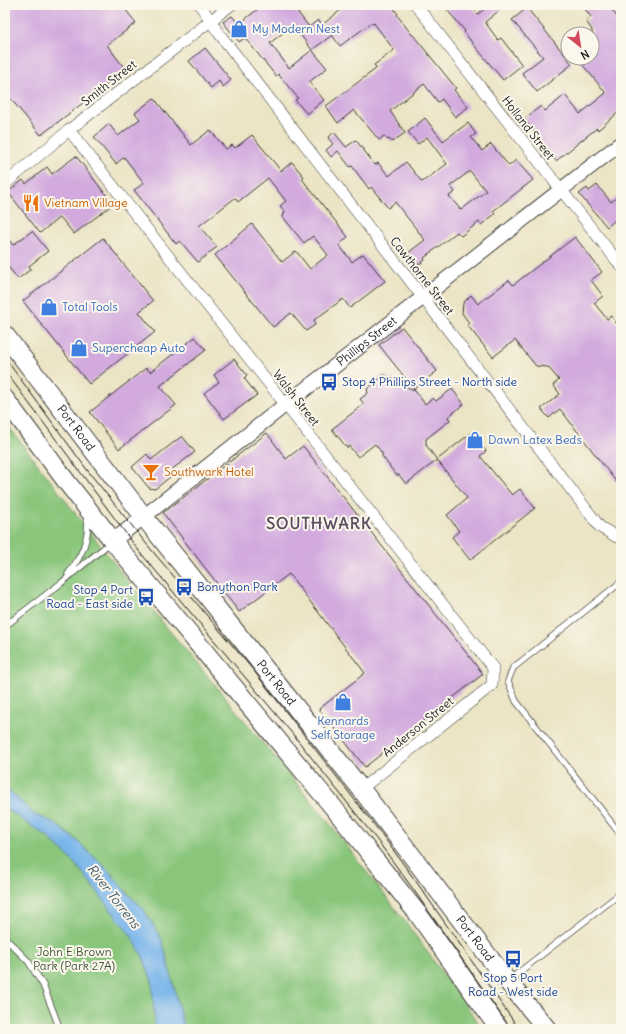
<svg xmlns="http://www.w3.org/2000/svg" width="626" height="1034" viewBox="0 0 626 1034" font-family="Delius,sans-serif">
<rect width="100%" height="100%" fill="#fbf7ec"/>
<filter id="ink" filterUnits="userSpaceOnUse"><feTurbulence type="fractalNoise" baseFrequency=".025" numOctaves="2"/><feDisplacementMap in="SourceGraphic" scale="8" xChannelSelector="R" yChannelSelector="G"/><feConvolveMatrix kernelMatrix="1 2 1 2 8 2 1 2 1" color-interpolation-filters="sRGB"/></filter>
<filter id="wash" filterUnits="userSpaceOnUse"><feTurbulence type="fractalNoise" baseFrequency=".012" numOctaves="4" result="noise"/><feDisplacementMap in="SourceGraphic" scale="16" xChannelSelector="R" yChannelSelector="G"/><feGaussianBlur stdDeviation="0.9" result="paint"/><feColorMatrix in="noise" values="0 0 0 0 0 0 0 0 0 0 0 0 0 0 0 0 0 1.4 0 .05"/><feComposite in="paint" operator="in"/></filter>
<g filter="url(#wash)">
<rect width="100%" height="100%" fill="#ebe4c5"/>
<!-- green -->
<polygon fill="#89c67c" stroke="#52714c" points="5,422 124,576 322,814 407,924 483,1029 5,1029"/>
<!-- water -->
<polygon fill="#77b4ea" stroke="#4a6883" points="5,787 35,815 53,822 75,839 108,870 127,893 143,908 162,940 168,962 184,1029 155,1029 152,981 142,955 132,937 82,872 67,855 49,838 5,808"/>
<g id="blocks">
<!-- building -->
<g fill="#d2aade" fill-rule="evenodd">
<polygon points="5,5 122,5 136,23 107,45 126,70 41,135 5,92"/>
<path d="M263 5H303L296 10 309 27 318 20 322 25 347 5H391L398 14 397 15 412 35H413L456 88 454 90 468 107 455 117 442 99 438 102 424 84 390 111 405 133 392 142 389 139 388 140 384 136 379 140 354 110 338 123 326 106 377 68 374 65 394 50 374 23 373 24 371 23 340 46 332 35 312 50 327 68 309 82 324 100 307 114 295 100 298 98 278 74 276 76 245 38 239 42 223 22 232 16 239 24ZM293 25 312 50 289 68 270 43Z"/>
<polygon points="443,5 470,5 478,14 489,5 506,5 485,22 498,40 501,38 522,65 503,80 474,45 464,32 465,31"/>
<polygon points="582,5 608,5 621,22 621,81 617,84 621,89 621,110 598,130 597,128 556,161 524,119 541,106 545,111 565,95 580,114 606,93 577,58 592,58 592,30 586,21 591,17"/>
<polygon points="527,8 572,64 537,92 522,73 543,57 512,20"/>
<polygon points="205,48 231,80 223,87 219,81 211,88 189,61"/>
<polygon points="154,98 191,145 210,130 226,149 232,145 235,148 252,135 281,171 292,162 304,177 302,179 348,237 339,245 352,262 363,254 385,281 350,308 343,299 314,320 315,325 306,331 291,313 273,327 215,255 252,224 282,262 296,251 310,269 328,255 313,236 304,243 283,217 285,211 280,206 286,201 268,178 238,202 235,198 199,226 217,247 198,262 180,241 176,244 134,190 144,183 124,157 116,164 94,137 109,124 118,136 140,119 135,113"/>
<path d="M425 118 443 141 468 123 476 134 471 137 482 151 491 144 509 166 516 160 533 180 493 211 495 214 481 225 479 222 461 236 457 232 424 258 425 260 418 265 408 253 425 240 395 202 388 208 371 187 369 189 352 166 350 167 338 151 331 157 326 150 333 144 328 138 334 132 346 147 356 140 375 165 378 163 389 176 406 162 422 182 447 164 427 137 418 144 408 132ZM470 171 486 191 461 210 449 196 455 192 450 186Z"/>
<polygon points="76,156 113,204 74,234 60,217 40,233 8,192 23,180 26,184 47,167 52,174"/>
<polygon points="597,185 611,202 621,194 621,215 607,227 579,194 587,188 589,191"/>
<polygon points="32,231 48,251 29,266 31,269 18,279 5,263 5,235 13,245"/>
<polygon points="575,237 602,272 591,280 603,296 594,303 607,319 611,316 621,329 621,488 560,409 549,418 541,409 560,394 553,385 559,380 548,367 536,366 515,340 493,357 467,325 469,323 462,313 463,303 471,295 478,304 509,280 513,285"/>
<polygon points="103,238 153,301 139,312 155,332 89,384 23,301"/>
<polygon points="402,327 437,371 414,389 379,345"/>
<polygon points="195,337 206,350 160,386 176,405 119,449 90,412 146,368 150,372"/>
<polygon points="234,359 247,375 244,378 257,395 224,419 204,393 219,382 214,375"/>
<polygon points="384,375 415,391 425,404 433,398 436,401 452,389 464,404 448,417 450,420 426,439 426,445 437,460 406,484 399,475 396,475 382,456 382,453 375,444 358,457 349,446 347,448 332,429 364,404 360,399 368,393 367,389"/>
<polygon points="472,432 486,451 480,456 512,495 520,489 535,508 470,560 452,537 459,531 447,515 467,498 437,460"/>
<polygon points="267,433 286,459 303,446 483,674 365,767 319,709 365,673 289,574 239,612 163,513"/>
<polygon points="182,436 195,452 167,473 170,477 155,489 149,488 132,467 147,454 151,460"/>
</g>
</g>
</g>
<g filter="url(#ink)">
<use href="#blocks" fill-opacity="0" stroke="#3b3a35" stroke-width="1"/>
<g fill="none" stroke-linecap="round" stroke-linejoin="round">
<!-- service casing -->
<g stroke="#3b3a35" stroke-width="7">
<g id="service">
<path d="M68 574C82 556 90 538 87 516"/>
<polyline points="621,582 513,668 508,681 516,701 621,835"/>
<polyline points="5,626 60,584 111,542"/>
<polyline points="5,938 28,961 43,985 60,1029"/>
<polyline points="509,980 621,893"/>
</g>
</g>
<!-- minor casing -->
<g stroke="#3b3a35" stroke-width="12">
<g id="minor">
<polyline points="200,5 218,32 600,527 617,537 621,538"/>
<polyline points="416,5 621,266"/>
<polyline points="69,130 493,668 492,685 361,789"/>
<polyline points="5,184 69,130 231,5"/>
</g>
</g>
<!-- tertiary casing -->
<g stroke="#3b3a35" stroke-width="16">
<g id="tertiary">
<path id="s1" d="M113 541 285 405 621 143"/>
</g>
</g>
<!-- trunk casing -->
<g stroke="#3b3a35" stroke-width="20">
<g id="trunk">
<path id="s2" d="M5 335 144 517 361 789 508 982 547 1029"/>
<polyline points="5,399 69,485 113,541 333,807 418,914 499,1029"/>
</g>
</g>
<!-- service -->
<use href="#service" stroke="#fff" stroke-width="5.5"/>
<!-- minor -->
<use href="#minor" stroke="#fff" stroke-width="11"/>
<!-- tertiary -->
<use href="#tertiary" stroke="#fff" stroke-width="14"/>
<!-- trunk -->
<use href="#trunk" stroke="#fff" stroke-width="18"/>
<!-- tram -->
<g stroke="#1c1c1c" stroke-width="1">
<polyline points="5,358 88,471 149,547 254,671 383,836 420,887 519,1029"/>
<polyline points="5,371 139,551 291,732 377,840 413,889 511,1029"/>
</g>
</g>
</g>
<!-- icons -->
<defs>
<g id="shop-bare" transform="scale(1.38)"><path d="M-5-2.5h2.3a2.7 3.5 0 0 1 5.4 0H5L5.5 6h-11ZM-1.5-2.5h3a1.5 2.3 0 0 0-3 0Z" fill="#3f7fe0" stroke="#fbf7ec" stroke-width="2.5" paint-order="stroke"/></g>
<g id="restaurant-bare" transform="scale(1.38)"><path d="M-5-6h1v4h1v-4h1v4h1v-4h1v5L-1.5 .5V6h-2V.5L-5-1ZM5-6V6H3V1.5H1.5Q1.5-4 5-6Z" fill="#e8710a" stroke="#fbf7ec" stroke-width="2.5" paint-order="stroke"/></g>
<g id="bus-bare" transform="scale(1.38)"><path d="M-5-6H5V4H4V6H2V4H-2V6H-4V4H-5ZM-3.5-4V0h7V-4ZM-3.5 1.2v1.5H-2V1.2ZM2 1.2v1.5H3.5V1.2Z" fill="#1a4fb4" stroke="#fbf7ec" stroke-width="2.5" paint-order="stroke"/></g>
<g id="bar-bare" transform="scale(1.38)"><path d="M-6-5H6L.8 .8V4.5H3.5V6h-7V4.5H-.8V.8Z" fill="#e8710a" stroke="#fbf7ec" stroke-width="2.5" paint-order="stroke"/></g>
</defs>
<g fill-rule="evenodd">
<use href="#shop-bare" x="239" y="29"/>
<use href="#restaurant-bare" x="31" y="203"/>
<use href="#shop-bare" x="49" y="307"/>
<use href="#shop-bare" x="79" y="348"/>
<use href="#bus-bare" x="329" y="382"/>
<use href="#shop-bare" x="475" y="440"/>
<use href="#bar-bare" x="151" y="472"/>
<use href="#bus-bare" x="184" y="587"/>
<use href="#bus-bare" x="146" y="597"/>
<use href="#shop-bare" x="343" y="702"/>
<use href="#bus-bare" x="513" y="959"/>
</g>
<g text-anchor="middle" stroke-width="4" stroke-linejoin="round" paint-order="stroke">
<!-- shop labels -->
<g font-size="12" fill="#366cbe" stroke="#fbf7ec" text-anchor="start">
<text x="252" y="33">My Modern Nest</text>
<text x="62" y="311">Total Tools</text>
<text x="92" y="352">Supercheap Auto</text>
<text x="488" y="444">Dawn Latex Beds</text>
<text x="343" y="725" text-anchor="middle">Kennards<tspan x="343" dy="14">Self Storage</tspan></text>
</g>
<!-- street labels -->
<g font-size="12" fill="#1c1c1c" stroke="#fbf7ec">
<text transform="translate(109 83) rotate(-38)" y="4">Smith Street</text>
<text transform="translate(528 128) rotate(52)" y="4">Holland Street</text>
<text transform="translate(422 276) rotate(52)" y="4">Cawthorne Street</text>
<text dy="4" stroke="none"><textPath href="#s1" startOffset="323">Phillips Street</textPath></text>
<text transform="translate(296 398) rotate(52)" y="4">Walsh Street</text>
<text dy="4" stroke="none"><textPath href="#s2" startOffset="117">Port Road</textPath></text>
<text dy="4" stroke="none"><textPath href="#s2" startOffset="441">Port Road</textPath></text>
<text transform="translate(418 727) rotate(-39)" y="4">Anderson Street</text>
<text dy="4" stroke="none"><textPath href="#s2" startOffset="765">Port Road</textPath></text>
</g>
<!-- food labels -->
<g font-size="12" fill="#c56008" stroke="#fbf7ec" text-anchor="start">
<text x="44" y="207">Vietnam Village</text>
<text x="164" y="476">Southwark Hotel</text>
</g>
<!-- transit labels -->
<g font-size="12" fill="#164399" stroke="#fbf7ec" text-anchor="start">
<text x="342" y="386">Stop 4 Phillips Street - North side</text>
<text x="197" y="591">Bonython Park</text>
<text x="133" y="594" text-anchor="end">Stop 4 Port<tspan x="133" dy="14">Road - East side</tspan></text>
<text x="513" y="982" text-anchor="middle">Stop 5 Port<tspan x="513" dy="14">Road - West side</tspan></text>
</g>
<!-- park labels -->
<g font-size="12" fill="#42583e" stroke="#fbf7ec">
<text x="74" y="956">John E Brown<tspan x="74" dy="14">Park (Park 27A)</tspan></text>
</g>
<!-- water labels -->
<g font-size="13" font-style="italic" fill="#40596e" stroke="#fbf7ec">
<text transform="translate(114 896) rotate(52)" y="5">River Torrens</text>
</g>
<!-- district labels -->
<g font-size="16" font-weight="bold" letter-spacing="1" fill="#5c4e60" stroke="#fbf7ec">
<text x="319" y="529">SOUTHWARK</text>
</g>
</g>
<!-- margin -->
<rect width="626" height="1034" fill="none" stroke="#fbf7ec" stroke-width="20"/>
<!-- north arrow -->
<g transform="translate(580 46) rotate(150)"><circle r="19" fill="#fbf7ec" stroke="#a29f99"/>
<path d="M0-3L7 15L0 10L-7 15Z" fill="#d1495b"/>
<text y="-6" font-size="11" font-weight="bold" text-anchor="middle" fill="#1c1c1c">N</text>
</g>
</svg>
